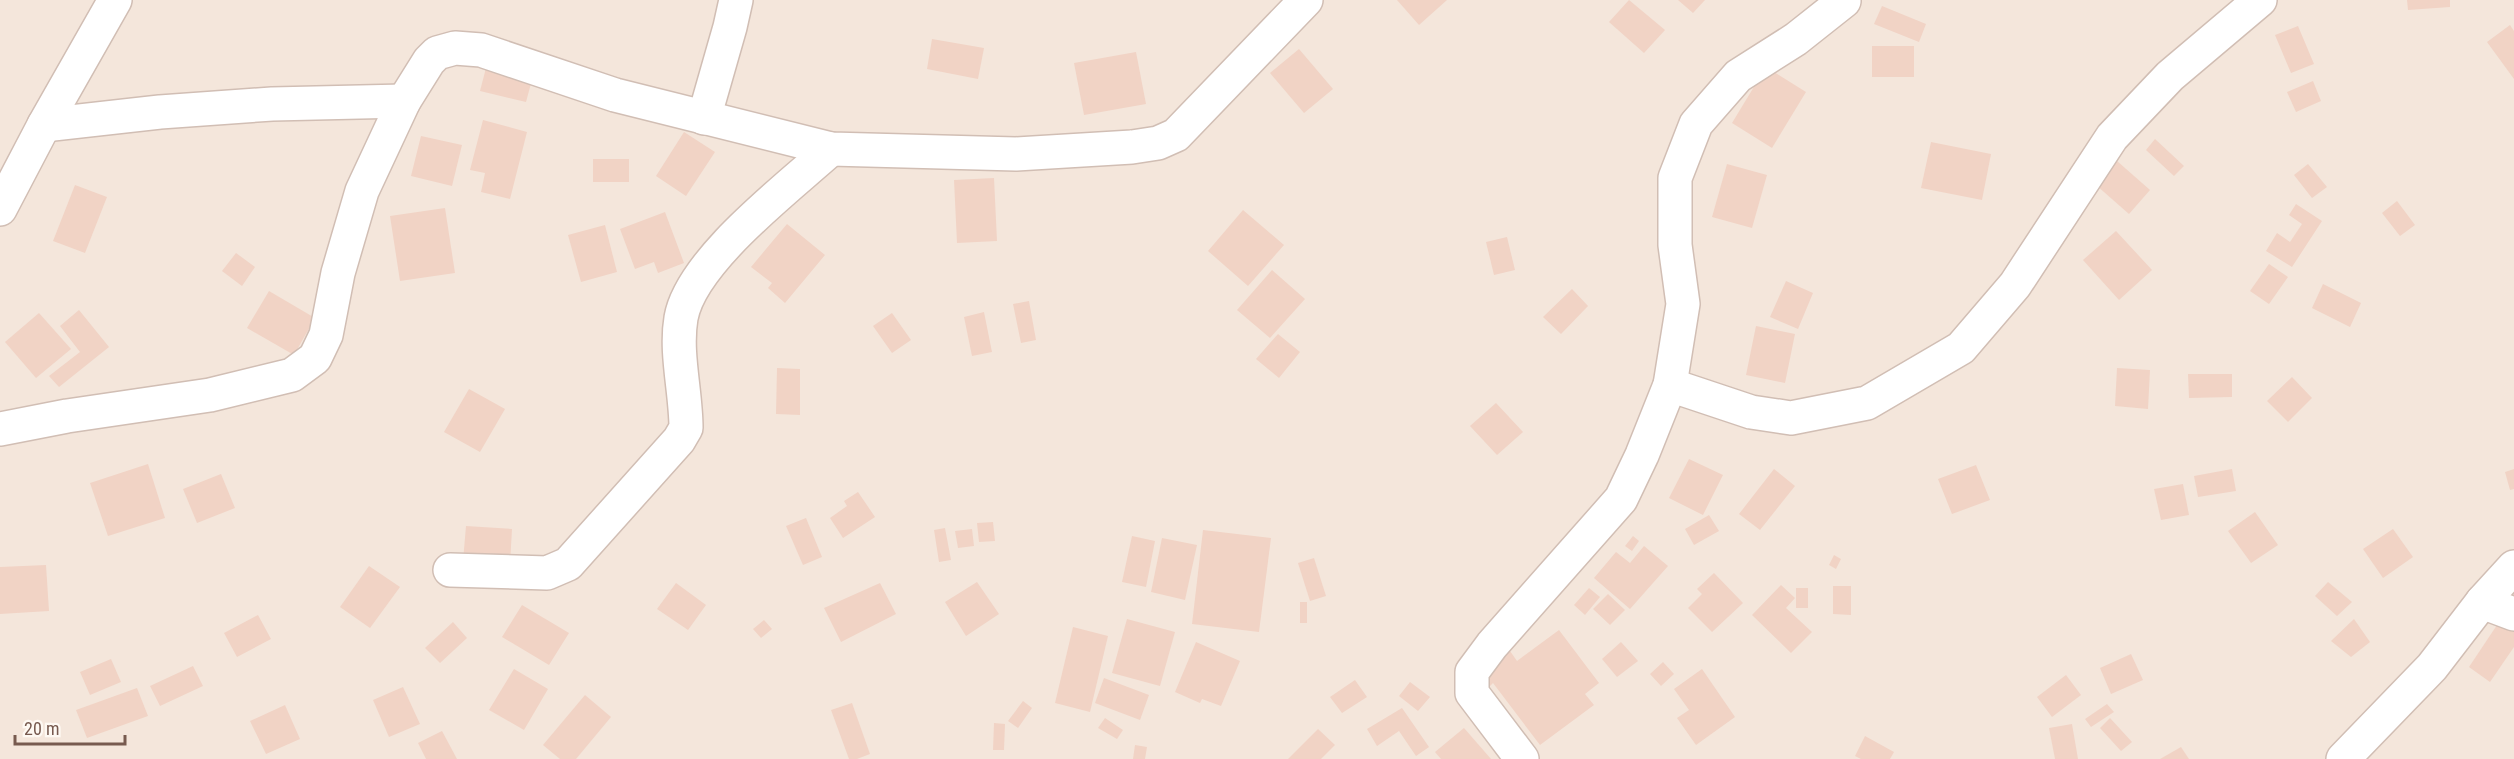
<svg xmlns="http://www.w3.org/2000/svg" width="2514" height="759" viewBox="0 0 2514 759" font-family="'Roboto Condensed',sans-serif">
<rect width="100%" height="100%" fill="#fcf5ec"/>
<!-- residential -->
<rect fill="#f4e6db" x="0" y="0" width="2514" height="759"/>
<!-- building -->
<g fill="#f1d3c5">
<polygon points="1397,0 1447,0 1419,25"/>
<polygon points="1629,0 1665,30 1644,53 1609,22"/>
<polygon points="1678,0 1705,0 1693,13"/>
<polygon points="2407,0 2450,0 2450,7 2408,10"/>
<polygon points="1882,6 1926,24 1919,42 1874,24"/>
<polygon points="2510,25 2514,31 2514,79 2487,42"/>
<polygon points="2298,26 2314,64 2291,73 2275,35"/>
<polygon points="932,39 984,48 978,79 927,69"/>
<rect x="1872" y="46" width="42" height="31"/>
<polygon points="1299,49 1333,89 1304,113 1270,73"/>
<polygon points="1136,52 1146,104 1084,115 1074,63"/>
<polygon points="487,64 533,76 526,102 480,91"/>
<polygon points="1766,67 1806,92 1772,148 1732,123"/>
<polygon points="2313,81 2321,101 2296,112 2287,92"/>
<polygon points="483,120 527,132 510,199 481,192 485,173 470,170"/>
<polygon points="684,132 715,152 686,196 656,176"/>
<polygon points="421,136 462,145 452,186 411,176"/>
<polygon points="2155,139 2184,166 2174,176 2146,150"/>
<polygon points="1931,142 1991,154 1982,200 1921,188"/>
<rect x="593" y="159" width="36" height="23"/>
<polygon points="2117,161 2150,190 2129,214 2096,185"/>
<polygon points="1727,164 1767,175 1752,228 1712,217"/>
<polygon points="2308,164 2327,187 2312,198 2294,175"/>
<polygon points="994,178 997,241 957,243 954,180"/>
<polygon points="75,185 107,197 85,253 53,241"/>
<polygon points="2397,201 2415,225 2400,236 2382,213"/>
<polygon points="2296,204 2322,221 2292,267 2266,251 2277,233 2290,242 2302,224 2289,215"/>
<polygon points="445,208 455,273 400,281 390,216"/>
<polygon points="1243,210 1284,245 1248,286 1208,251"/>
<polygon points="665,212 684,263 658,273 654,262 635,269 620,229"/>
<polygon points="787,224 825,255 785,303 768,288 772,283 751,267"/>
<polygon points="605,225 617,272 581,282 568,235"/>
<polygon points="2116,231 2152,270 2119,300 2083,260"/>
<polygon points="1507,237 1515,270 1494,275 1486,242"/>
<polygon points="236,253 255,267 242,286 222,271"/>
<polygon points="2269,264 2288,277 2269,304 2250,291"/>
<polygon points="1272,270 1305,299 1270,338 1237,310"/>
<polygon points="1786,281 1813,293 1798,329 1770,317"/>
<polygon points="2323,284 2361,303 2350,327 2312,308"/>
<polygon points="1572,289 1588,306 1561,334 1543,317"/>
<polygon points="269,291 315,318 294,355 247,328"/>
<polygon points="1029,301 1036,340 1021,343 1013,304"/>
<polygon points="79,310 109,347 59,387 49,376 80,352 60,326"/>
<polygon points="984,312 992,352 972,356 964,317"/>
<polygon points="39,313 71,349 36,378 5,342"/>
<polygon points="892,313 911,340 892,353 873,326"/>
<polygon points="1756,326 1795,334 1785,383 1746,375"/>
<polygon points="1278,334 1300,352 1279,378 1256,359"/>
<polygon points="777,368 800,369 800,415 776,414"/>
<polygon points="2117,368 2150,370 2148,409 2115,406"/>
<polygon points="2188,374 2232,374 2232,397 2189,398"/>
<polygon points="2292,377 2312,398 2288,422 2267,401"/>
<polygon points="469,389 505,409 480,452 444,432"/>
<polygon points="1496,403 1523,432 1497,455 1470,426"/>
<polygon points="1689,459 1723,475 1703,515 1669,498"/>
<polygon points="148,464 165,518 108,536 90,483"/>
<polygon points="1976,465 1990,500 1952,514 1938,479"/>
<polygon points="1774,469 1795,486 1760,530 1739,514"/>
<polygon points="2232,469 2236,491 2198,497 2194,476"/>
<polygon points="2514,469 2514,489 2510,490 2505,472"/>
<polygon points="221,474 235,508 197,523 183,489"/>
<polygon points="2183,484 2189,515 2161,520 2154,489"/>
<polygon points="858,492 875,517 843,538 830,518 847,506 844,501"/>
<polygon points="2255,512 2278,545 2251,563 2228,531"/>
<polygon points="1709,515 1719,531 1694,545 1685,529"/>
<polygon points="806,518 822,557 803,565 786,526"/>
<polygon points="993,522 995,541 979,542 977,523"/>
<polygon points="466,526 512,529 510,564 463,561"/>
<polygon points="945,528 951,560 939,562 934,530"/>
<polygon points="972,529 974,546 958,548 955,531"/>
<polygon points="2393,529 2413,557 2383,578 2363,549"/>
<polygon points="1203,530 1271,538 1259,632 1192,624"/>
<polygon points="1132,536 1155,541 1146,587 1122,582"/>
<polygon points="1633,536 1639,541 1632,551 1625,546"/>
<polygon points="1162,538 1197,545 1185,600 1151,592"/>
<polygon points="1644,546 1668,566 1630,609 1594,578 1616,552 1630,563"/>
<polygon points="1834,555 1841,559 1836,569 1829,565"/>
<polygon points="1314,558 1326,596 1310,601 1298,563"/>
<polygon points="46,565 49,611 0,614 0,567"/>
<polygon points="369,566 400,587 370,628 340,607"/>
<polygon points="1714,573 1743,603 1712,632 1688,608 1702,594 1697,589"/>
<polygon points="977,582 999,614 966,636 945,602"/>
<polygon points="2328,582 2352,602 2337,616 2315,596"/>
<polygon points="676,583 706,605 688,630 657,609"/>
<polygon points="880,583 896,614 841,642 824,608"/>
<polygon points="1781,585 1795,598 1786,608 1812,632 1791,653 1752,615"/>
<polygon points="1833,586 1851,586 1851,615 1833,614"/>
<polygon points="1589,588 1600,597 1585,615 1574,605"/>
<rect x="1796" y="588" width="12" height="20"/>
<polygon points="1608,594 1625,610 1610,625 1593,609"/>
<rect x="1300" y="602" width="7" height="21"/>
<polygon points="522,605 569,633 549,665 502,637"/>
<polygon points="258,615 271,639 237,657 224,633"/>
<polygon points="2503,616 2514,623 2514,647 2490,682 2469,667"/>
<polygon points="1127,619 1175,632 1160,686 1112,673"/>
<polygon points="2354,619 2370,642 2351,657 2331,641"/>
<polygon points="764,620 772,629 761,638 753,629"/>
<polygon points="453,622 467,638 440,663 425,648"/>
<polygon points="1073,627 1108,636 1090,712 1055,703"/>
<polygon points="1559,630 1599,683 1585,694 1594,705 1540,745 1493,683 1488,688 1478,675 1510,651 1517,661"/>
<polygon points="1196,642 1240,661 1221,706 1202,699 1200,703 1175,692"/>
<polygon points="1621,642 1638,661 1617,677 1602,659"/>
<polygon points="2131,654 2143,680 2111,694 2100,668"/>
<polygon points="111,659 121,682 90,695 80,672"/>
<polygon points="1663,662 1674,674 1661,686 1650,674"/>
<polygon points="193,666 203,686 160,706 150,686"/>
<polygon points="514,669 548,689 524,730 489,710"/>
<polygon points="1702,669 1735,717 1696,745 1677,718 1689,710 1674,689"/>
<polygon points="2066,675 2081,695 2052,717 2037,697"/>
<polygon points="1104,678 1149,695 1140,720 1095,703"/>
<polygon points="1355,680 1367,697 1342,713 1330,697"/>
<polygon points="1410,682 1430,697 1418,711 1399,696"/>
<polygon points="403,687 420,724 389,737 373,700"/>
<polygon points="137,688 148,716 87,738 76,710"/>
<polygon points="585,695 611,717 576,759 560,759 543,745"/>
<polygon points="1023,701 1032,708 1018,728 1008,721"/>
<polygon points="852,703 870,754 857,759 849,759 831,710"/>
<polygon points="2107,704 2114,712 2091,727 2085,719"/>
<polygon points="285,705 300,739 266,754 250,721"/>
<polygon points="1402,708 1429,747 1416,756 1399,731 1377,746 1367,729"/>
<polygon points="1105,718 1123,730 1117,739 1098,728"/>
<polygon points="2110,718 2132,742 2121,751 2100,728"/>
<polygon points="994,723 1005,724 1004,750 993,750"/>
<polygon points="2072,724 2078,759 2055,759 2049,728"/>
<polygon points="1464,728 1491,759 1441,759 1435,752"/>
<polygon points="1318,729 1335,745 1321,759 1288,759"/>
<polygon points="442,731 457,759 426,759 418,743"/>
<polygon points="1865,736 1894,752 1890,759 1861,759 1855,756"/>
<polygon points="1135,745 1147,747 1145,759 1133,759"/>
<polygon points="2181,747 2189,759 2160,759"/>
</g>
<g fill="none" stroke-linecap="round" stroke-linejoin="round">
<!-- minor casing -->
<g stroke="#d1beb4" stroke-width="36">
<g id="minor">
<polyline points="704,118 730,27 736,0"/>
<polyline points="44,125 160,112 272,104 404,101"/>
<polyline points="1670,385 1751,412 1791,418 1867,403 1961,348 2015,285 2112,137 2170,76 2260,0"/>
<polyline points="0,429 67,416 210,395 292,375 315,358 326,335 338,273 362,191 404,101 429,61 437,53 455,48 481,50 615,95 831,149 1016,154 1132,147 1158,143 1176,135 1306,0"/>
<path d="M450 570 547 573 568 564 679 440 686 428C686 392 675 353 681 318 691 261 788 188 831 149"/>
<polyline points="2482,602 2514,614"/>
<polyline points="1522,759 1472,693 1472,672 1492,645 1621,499 1642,455 1670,385 1683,304 1675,245 1675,178 1696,124 1738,76 1796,39 1844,1"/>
<polyline points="2343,759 2432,667 2482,602 2514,567"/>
</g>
</g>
<!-- tertiary casing -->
<g stroke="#d1beb4" stroke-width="36">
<polyline id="tertiary" points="0,209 44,125 115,0"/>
</g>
<!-- minor -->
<use href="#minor" stroke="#fff" stroke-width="33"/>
<!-- tertiary -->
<use href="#tertiary" stroke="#fff" stroke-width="33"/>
</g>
<!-- scale -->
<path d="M15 735v9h110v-9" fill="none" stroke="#775a4f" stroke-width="3"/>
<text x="24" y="735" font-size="18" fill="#775a4f" stroke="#fef9f3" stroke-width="4.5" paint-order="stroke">20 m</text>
</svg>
